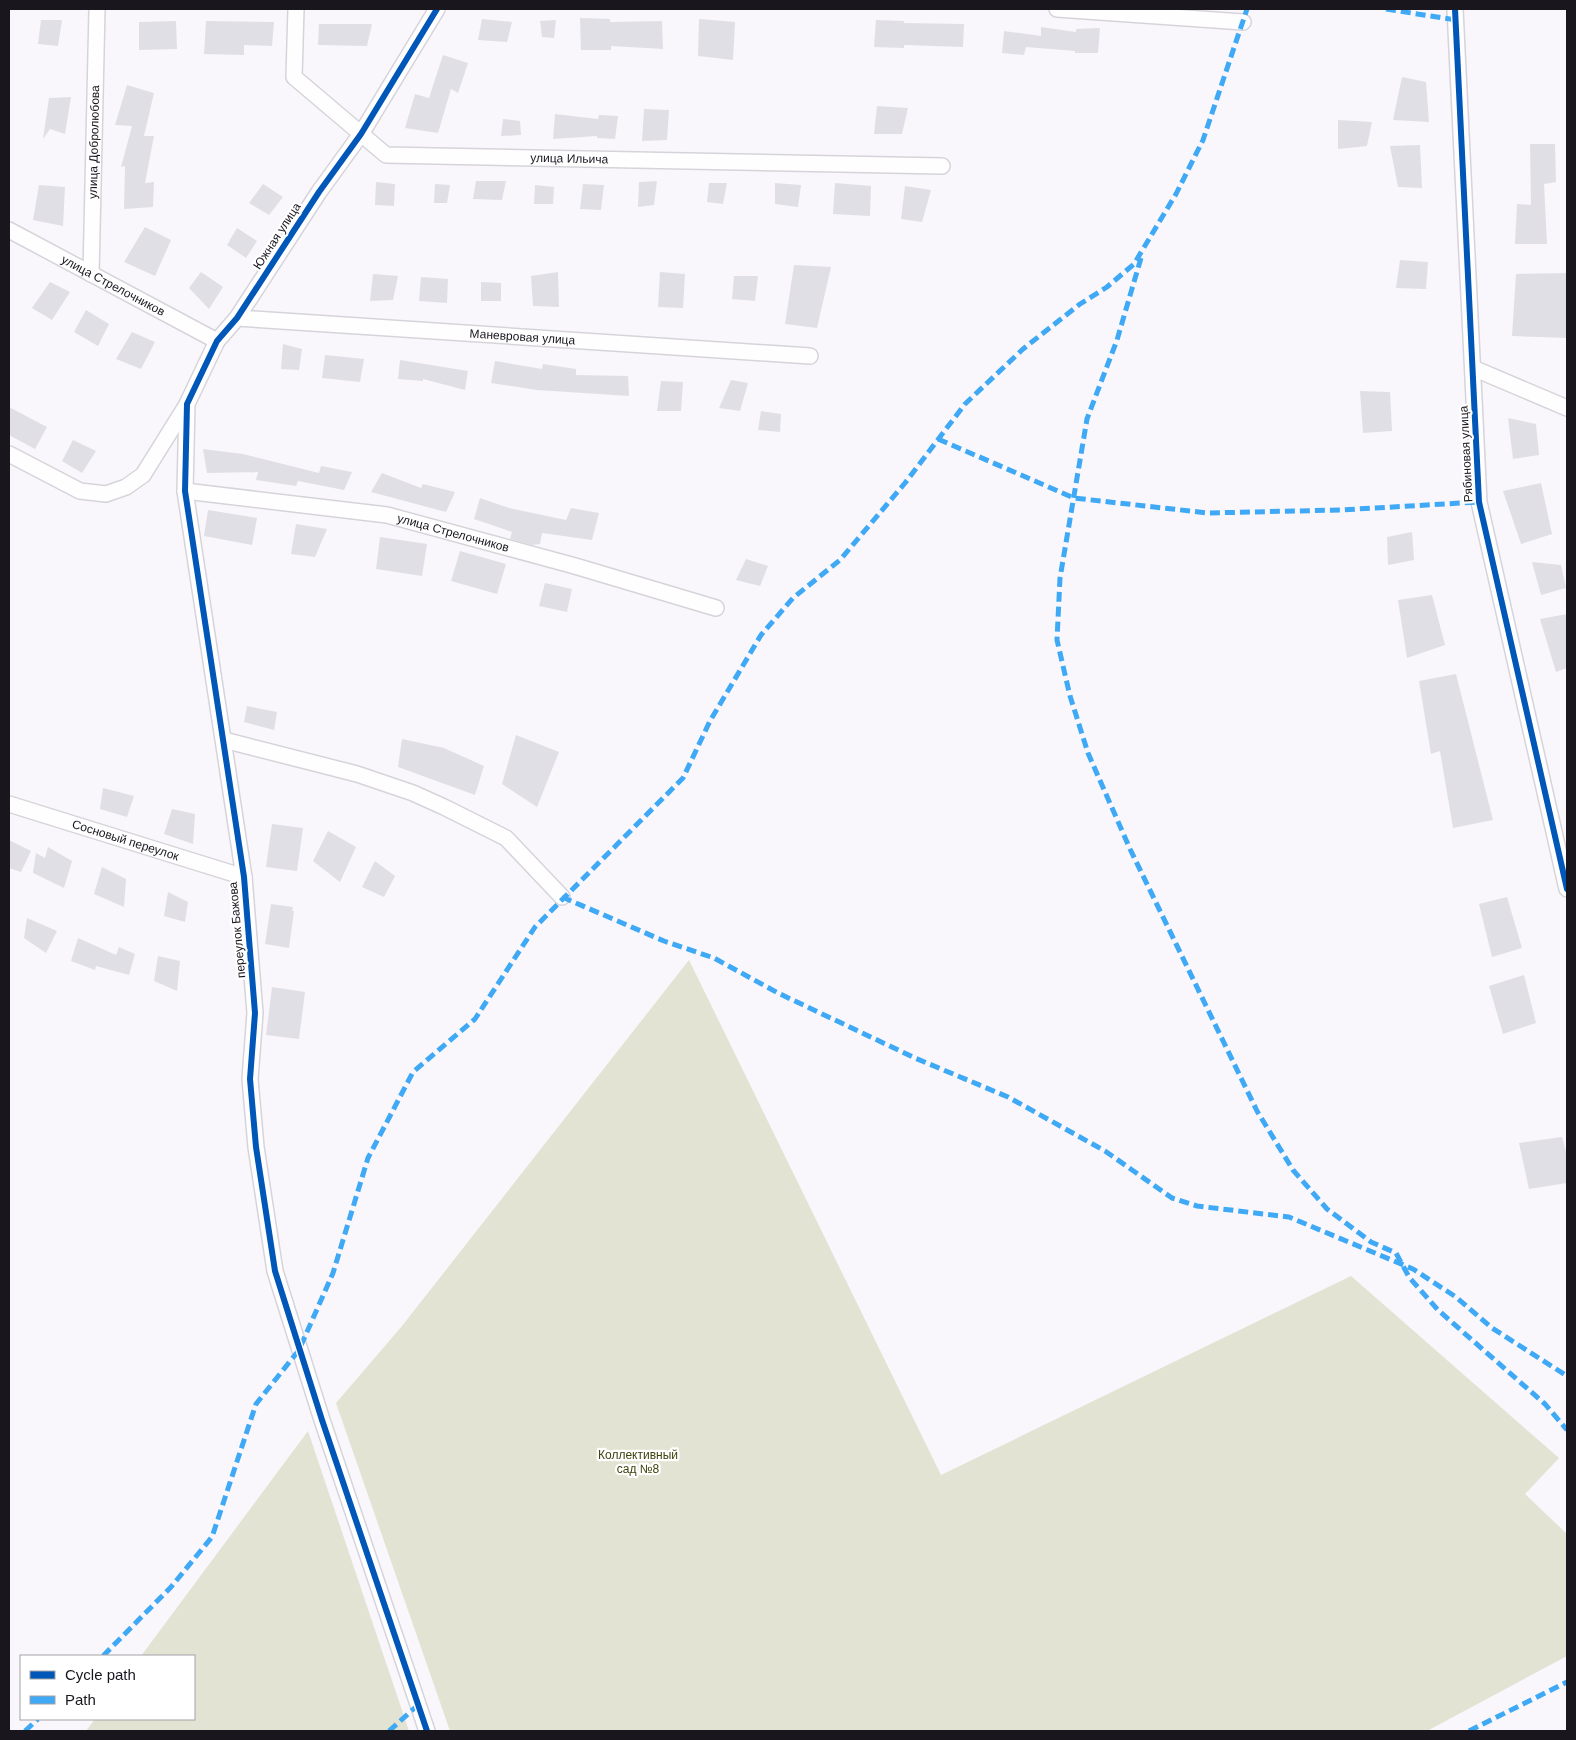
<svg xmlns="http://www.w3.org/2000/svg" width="1576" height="1740" viewBox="0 0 1576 1740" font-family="Arial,sans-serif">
<rect width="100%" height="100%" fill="#f9f7fc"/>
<!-- green -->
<g fill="#e2e3d2">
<polygon points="689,960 941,1475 1351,1276 1559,1458 1525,1494 1567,1534 1567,1656 1427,1731 450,1731 336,1403 402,1326"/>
<polygon points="308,1431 409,1731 86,1731 95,1719 194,1719 194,1656 141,1656"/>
</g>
<!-- building -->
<g fill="#e1dfe6">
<polygon points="580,18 610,19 610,22 662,21 663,49 611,46 611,50 581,50"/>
<polygon points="482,19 512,22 507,42 478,40"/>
<polygon points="699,19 735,22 733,60 698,56"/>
<polygon points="41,20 62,20 58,46 38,44"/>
<polygon points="556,20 554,38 542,37 540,21"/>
<polygon points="876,20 904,21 904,23 964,24 963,47 904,45 904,48 874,47"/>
<polygon points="176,21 177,49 139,50 139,22"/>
<polygon points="206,21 274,22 272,46 244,45 244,55 204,54"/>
<polygon points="319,24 372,24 367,46 318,45"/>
<polygon points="1041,27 1076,32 1076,29 1100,28 1098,53 1075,53 1075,51 1026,47 1024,55 1002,53 1004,31 1041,36"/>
<polygon points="443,55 468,63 458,93 451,89 438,133 405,128 415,94 429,98"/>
<polygon points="1402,77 1426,82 1429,122 1393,120"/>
<polygon points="127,85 154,93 144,136 154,136 145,183 154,182 153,207 124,209 125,166 121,167 132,126 115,125"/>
<polygon points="71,97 65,134 50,129 43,139 49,98"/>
<polygon points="877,106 908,108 902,134 874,134"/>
<polygon points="644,109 669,110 667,140 642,141"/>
<polygon points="555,114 598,119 599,115 618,116 615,139 597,138 597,136 553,139"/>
<polygon points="503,119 520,121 521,135 501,136"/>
<polygon points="1338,120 1372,122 1367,146 1338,149"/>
<polygon points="1530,144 1555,144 1556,182 1544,184 1547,244 1515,244 1517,204 1531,205"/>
<polygon points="1420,145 1422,188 1398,187 1390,146"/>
<polygon points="476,181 506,181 502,200 473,199"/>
<polygon points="657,181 654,205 638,207 639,182"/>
<polygon points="376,182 395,184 394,206 375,205"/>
<polygon points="709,183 727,183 723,204 707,202"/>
<polygon points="775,183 801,185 798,207 775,204"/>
<polygon points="835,183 871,186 870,216 833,214"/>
<polygon points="263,184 283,197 269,215 249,203"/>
<polygon points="435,184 450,185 447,203 434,203"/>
<polygon points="583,184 604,185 601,210 580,209"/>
<polygon points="39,185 65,187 63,226 33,220"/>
<polygon points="535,185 554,187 553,204 534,204"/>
<polygon points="905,186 931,190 922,222 901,219"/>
<polygon points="145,227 171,240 155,276 124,262"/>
<polygon points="237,228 257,241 246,258 227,245"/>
<polygon points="1400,260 1428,262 1426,289 1396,288"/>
<polygon points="794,265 831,267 817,328 785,324"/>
<polygon points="201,272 223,287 209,309 189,288"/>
<polygon points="558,272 559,307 533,306 531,276"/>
<polygon points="660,272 685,274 683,308 658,307"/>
<polygon points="1567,273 1567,338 1512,336 1516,274"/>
<polygon points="373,274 398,276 393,300 370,301"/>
<polygon points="734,276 758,276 755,301 732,299"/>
<polygon points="421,277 448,279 447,303 419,301"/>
<polygon points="50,282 70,292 52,320 32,308"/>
<polygon points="481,282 501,283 501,301 481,301"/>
<polygon points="86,310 109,324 98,346 74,332"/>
<polygon points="132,332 155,342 141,369 116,359"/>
<polygon points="283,344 302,349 299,370 281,369"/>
<polygon points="325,355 364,359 360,382 322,378"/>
<polygon points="400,360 468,371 465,390 423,379 423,381 398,379"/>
<polygon points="495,361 542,369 543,364 576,369 576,375 628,376 629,396 537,390 491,383"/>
<polygon points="731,380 748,383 740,411 719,408"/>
<polygon points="661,381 683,382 681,411 657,411"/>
<polygon points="1360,391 1390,392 1392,431 1363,433"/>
<polygon points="9,407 47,427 35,449 9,435"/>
<polygon points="761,411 781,414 780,432 758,430"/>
<polygon points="1508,418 1536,424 1539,455 1513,459"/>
<polygon points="73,440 96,451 82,473 62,461"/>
<polygon points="203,449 243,454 319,473 321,466 352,472 344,490 298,481 296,486 256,480 258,472 207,473"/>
<polygon points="382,473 421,488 423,484 455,492 446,512 371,492"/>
<polygon points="1541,483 1552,534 1521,544 1503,491"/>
<polygon points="480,498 509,508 566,520 571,508 599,513 592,540 542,533 540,544 532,545 510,539 512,532 474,519"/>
<polygon points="208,510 257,518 252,545 204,536"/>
<polygon points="296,524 327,529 315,557 291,554"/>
<polygon points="1412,532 1414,560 1388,565 1387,537"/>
<polygon points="380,537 427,544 422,576 376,569"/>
<polygon points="460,551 506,564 497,594 451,581"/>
<polygon points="746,559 768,566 760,586 736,580"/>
<polygon points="1532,562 1561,565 1566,588 1541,595"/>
<polygon points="545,583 572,589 567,612 539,606"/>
<polygon points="1432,595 1445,645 1407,658 1398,600"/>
<polygon points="1567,614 1567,668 1556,672 1540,619"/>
<polygon points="1456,674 1493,820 1453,828 1440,751 1431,754 1419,681"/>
<polygon points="247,706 277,712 274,730 244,722"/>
<polygon points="516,735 559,752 537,807 502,784"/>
<polygon points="402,739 444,748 484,766 475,795 398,767"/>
<polygon points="103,788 134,796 127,817 100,809"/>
<polygon points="172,809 195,814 193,844 164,834"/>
<polygon points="272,824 303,828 297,871 266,867"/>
<polygon points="328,831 356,847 340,882 313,861"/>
<polygon points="9,840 31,851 21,872 9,868"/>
<polygon points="48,847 72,861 64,888 33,873 36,853 45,858"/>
<polygon points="375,861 395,876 384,897 362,887"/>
<polygon points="102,867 126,879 124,907 94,894"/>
<polygon points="168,892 188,902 185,922 164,916"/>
<polygon points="1507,897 1522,948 1492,957 1479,904"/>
<polygon points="271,904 293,907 292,911 294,911 289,948 265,944"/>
<polygon points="27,918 57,931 46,953 24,938"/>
<polygon points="78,938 116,955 119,947 135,954 129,975 96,966 95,970 71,961"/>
<polygon points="158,956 180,961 177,991 154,981"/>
<polygon points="1524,975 1536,1023 1503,1034 1489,986"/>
<polygon points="272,987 305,992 299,1039 266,1035"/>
<polygon points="1562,1137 1567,1155 1567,1183 1529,1189 1519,1143"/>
</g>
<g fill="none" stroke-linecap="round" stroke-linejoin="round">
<!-- minor casing -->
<g stroke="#d6d4da" stroke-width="18">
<g id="minor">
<path id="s1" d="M296 9 294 77 386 155 942 166"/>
<polyline points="1057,9 1243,22"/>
<polyline points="1455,9 1479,502 1567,889"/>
<path id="s2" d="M9 230 217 341"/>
<path id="s3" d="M91 274 97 9"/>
<path id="s4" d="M237 318 810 356"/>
<polyline points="1473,368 1567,408"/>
<polyline points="9,454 80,491 106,494 126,487 143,475 186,406"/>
<path id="s5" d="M185 491 387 515 575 566 716 608"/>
<polyline points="224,740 357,774 413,793 444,807 506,838 562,897"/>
<path id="s6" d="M9 804 244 877"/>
<polyline points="427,1731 322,1420 275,1271 256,1147 250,1079 255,1013 244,877 185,491 187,404 217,341 237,318 319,192 361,134 437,9"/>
</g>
</g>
<!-- minor -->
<use href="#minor" stroke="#fefeff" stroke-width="15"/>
<!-- quiet -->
<g stroke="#3fa9f5" stroke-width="5" stroke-dasharray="10 5" stroke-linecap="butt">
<polyline points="1386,9 1456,20"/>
<polyline points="1141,258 1117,340 1087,419 1060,578 1057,640 1070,696 1088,753 1130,849 1257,1111 1293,1170 1327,1209 1371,1242 1396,1253 1409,1277 1438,1310 1545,1404 1567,1430"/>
<polyline points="938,439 1074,498 1208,513 1340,510 1479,502"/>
<polyline points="562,897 664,941 714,958 778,993 915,1058 1008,1097 1105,1151 1172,1198 1197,1206 1289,1217 1413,1269 1456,1297 1492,1328 1567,1376"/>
<polyline points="103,1656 171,1587 212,1537 256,1404 299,1350 333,1273 368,1158 413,1072 475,1019 535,927 683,778 710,721 761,635 793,598 840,560 905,483 965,404 1023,349 1080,304 1107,287 1134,264 1176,194 1203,140 1247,9"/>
<polyline points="25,1731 38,1719"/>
<polyline points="389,1731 418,1705"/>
<polyline points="1469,1731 1567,1682"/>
</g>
<!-- cycleway casing -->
<g stroke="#fff" stroke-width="9">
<g id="cycleway">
<polyline points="1455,9 1479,502 1567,889"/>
<polyline points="427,1731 322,1420 275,1271 256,1147 250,1079 255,1013 244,877 185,491 187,404 217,341 237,318 319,192 361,134 437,9"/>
</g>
</g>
<!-- cycleway -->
<use href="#cycleway" stroke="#0057b8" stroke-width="6"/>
</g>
<g text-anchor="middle" stroke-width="4.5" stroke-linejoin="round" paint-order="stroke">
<!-- street labels -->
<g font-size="12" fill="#19161d" stroke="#fff">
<text dy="4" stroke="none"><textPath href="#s3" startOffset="132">улица Добролюбова</textPath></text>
<text dy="4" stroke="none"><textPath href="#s1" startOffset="372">улица Ильича</textPath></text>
<text transform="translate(277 236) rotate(-57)" y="4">Южная улица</text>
<text dy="4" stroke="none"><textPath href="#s2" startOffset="118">улица Стрелочников</textPath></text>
<text dy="4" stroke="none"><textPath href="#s4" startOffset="286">Маневровая улица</textPath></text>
<text transform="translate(1466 454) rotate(-93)" y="4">Рябиновая улица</text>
<text dy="4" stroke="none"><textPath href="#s5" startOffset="272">улица Стрелочников</textPath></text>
<text dy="4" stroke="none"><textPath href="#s6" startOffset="122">Сосновый переулок</textPath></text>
<text transform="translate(237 930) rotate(-95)" y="4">переулок Бажова</text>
</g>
<!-- park labels -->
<g font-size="12" fill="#41430f" stroke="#fff">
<text x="638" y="1459">Коллективный<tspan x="638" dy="14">сад №8</tspan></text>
</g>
</g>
<!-- border -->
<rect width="1576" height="1740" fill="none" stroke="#19161d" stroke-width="20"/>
<!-- legend -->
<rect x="20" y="1655" width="175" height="65" fill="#ffffff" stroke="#a3a2a5"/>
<rect x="30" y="1671" width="25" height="8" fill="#0057b8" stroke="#a3a2a5"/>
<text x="65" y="1680" font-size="15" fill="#19161d">Cycle path</text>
<rect x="30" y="1696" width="25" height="8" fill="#3fa9f5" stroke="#a3a2a5"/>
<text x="65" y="1705" font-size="15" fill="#19161d">Path</text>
</svg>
